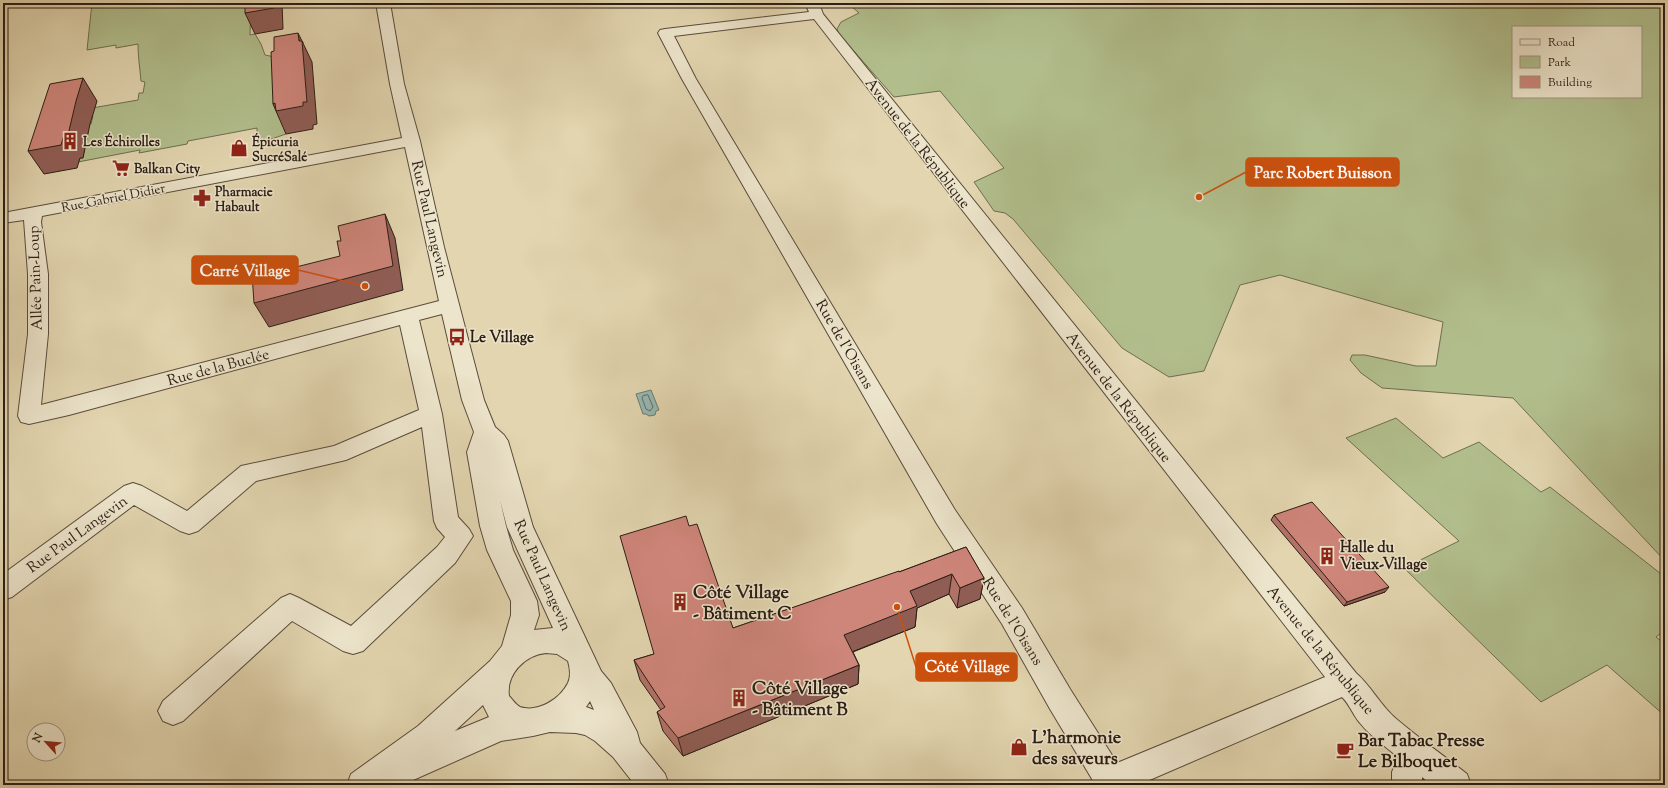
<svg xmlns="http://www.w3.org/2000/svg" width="1668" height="788" viewBox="0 0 1668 788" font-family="'Sorts Mill Goudy',serif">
<rect width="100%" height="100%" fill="#e2d5af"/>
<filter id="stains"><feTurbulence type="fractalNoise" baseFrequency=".005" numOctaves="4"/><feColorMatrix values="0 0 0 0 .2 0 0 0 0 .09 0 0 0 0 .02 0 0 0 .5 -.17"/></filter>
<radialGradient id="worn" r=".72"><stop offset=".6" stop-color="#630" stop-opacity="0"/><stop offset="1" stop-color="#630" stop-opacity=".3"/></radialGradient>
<!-- green -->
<g fill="#b1be8c" stroke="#6e6e50" fill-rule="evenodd">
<path d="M92 3H172L174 5 179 6 196 3H251L250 35 255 34 261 44 265 55 284 59 286 134 257 144V128L188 141 187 144 139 153 140 150 78 162 80 158H83L88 125 91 124 93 116 90 117 92 108 138 100 139 93H143L145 82 141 81C140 69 138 57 138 44L116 48V45L87 50Z"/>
<path d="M830 3H1665V561L1513 398 1382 388 1361 373 1350 360 1352 355H1365L1416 366H1436L1443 322 1280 275 1240 285 1204 371 1169 377 1122 348 1013 219 1005 213 994 211 974 182 1004 168 940 91 894 97 839 34 837 29 841 22 859 13 851 6 844 7ZM1513 27H1641V97H1513Z"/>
<polygon points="1396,418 1443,458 1479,442 1541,492 1550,487 1665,577 1665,630 1656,637 1665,644 1665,716 1607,665 1541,702 1404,568 1459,541 1346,438"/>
</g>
<!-- water -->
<polygon fill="#96b8b2" stroke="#6c7a73" points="651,390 659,410 656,411 655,415 649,416 646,414 643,414 636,394"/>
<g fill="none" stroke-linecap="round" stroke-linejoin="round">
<!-- shore -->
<polygon stroke="#616b63" stroke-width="1" points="648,395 653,407 650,411 646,409 642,398 643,396"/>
<!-- minor casing -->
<g stroke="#5a4c3b" stroke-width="2">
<g id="minor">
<path d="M376 3H390L404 84 420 141 444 247 484 400 495 427 504 435 508 441 533 527 593 654 601 671 611 683 637 732 640 743 665 774 669 785H635L613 757 595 741 585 735 576 733 550 732 533 736 501 741 402 785H347L351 774 418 726 490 661 502 646 511 615V601L487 550 480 526 467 452 474 432 462 400 442 314 419 320 442 414 458 517 469 529 473 536 455 563 363 651 353 654 343 651 292 621 183 721 173 725 163 721 158 711 163 701 281 598 290 594 299 598 351 626 437 547 445 537 437 528 434 521 422 427 346 460 256 481 198 531 189 534 180 531 134 505 12 597 3 600V574L124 486 133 483 142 486 187 511 241 466 334 446 419 410 400 325 69 415 29 424 21 422 18 416 28 334V274L24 220 3 223V213L402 138 390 84ZM405 147 439 301 41 405 48 334V274L41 222 42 216ZM500 500 507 527 553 628 534 630 539 615 537 601 513 550 506 526ZM546 653 557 654 568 661C570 668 571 677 568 683 560 699 538 713 520 707 516 705 512 699 509 696 506 674 525 655 546 653ZM590 701 594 710 586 707ZM483 705 489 717 455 731Z"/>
<path d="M805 3H819L823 14 1356 673C1371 686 1379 703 1394 717 1417 737 1443 755 1467 774L1471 785H1432L1422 777V785H1392V772L1398 757C1385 746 1370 736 1360 723 1353 715 1350 705 1342 697L1138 785H1090L1092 779 1050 709 1002 624 937 524 682 79 658 33 660 30 665 29 809 12ZM814 19 1325 677 1117 763 1070 689 1022 608 955 510 696 79 674 36Z"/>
</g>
</g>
<!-- minor -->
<use href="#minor" fill="#ece4cb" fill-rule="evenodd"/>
</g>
<!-- wall -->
<g fill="#b17269" stroke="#2c1e14">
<polygon points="1274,515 1385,592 1344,606 1271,520"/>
<polygon points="689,526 733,628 899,572 966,547 984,578 980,599 957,608 949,594 917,608 915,627 853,652 859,665 858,684 683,756 663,731 657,712 661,710 640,680 634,660 654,654"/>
</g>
<!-- shaded-wall -->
<g fill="#905d55" stroke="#2c1e14">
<polygon points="274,3 282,3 283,29 255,34 245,13"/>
<polygon points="298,33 303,43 302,41 312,62 317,124 313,125 313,129 286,134 276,111 273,104 299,41"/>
<polygon points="83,78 97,101 90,124 83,158 80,158 77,168 44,174 28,151 64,135"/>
<polygon points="385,214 395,238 403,290 269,327 254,303 295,262 308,287"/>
<polygon points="952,574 949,594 917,608 915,627 844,655 844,635 910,591"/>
<polygon points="984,578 980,599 957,608 960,588"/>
<polygon points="1389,587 1385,592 1344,606 1347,602"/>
<polygon points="859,665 858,684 683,756 678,738"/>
</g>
<!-- building -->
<g fill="#ce857a" stroke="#2c1e14">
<polygon points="245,3 274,3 274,8 245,13"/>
<polygon points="298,33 299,41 302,41 307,102 303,102 303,106 276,111 275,103 273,104 271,52 274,51 274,37"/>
<polygon points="83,78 76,101 68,135 64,135 61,145 28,151 50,84"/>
<polygon points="385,214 393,266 254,303 252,274 295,262 296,267 340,256 337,241 341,241 338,226"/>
<polygon points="1312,502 1389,587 1347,602 1274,515"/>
<polygon points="686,516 689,526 697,524 733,628 899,571 899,572 966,547 984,578 960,588 952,574 910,591 917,606 844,635 859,665 678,738 657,712 665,707 634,660 654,654 620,536"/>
</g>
<!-- icons -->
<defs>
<g id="building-bare" transform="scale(1.38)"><path d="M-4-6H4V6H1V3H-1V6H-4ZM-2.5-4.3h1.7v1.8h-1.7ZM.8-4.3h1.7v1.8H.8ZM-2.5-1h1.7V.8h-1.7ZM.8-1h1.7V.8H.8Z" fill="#8f2418" stroke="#ece4cb" stroke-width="2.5" paint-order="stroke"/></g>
<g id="shop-bare" transform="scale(1.38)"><path d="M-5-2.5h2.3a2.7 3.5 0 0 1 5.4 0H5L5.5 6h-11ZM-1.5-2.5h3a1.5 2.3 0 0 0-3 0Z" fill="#8f2418" stroke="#ece4cb" stroke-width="2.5" paint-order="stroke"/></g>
<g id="supermarket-bare" transform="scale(1.38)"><path d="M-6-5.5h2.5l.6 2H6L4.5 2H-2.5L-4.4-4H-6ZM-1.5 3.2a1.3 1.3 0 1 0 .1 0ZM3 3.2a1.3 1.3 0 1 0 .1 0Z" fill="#8f2418" stroke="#ece4cb" stroke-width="2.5" paint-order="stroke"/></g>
<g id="pharmacy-bare" transform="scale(1.38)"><path d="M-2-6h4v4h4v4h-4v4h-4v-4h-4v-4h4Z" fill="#8f2418" stroke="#ece4cb" stroke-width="2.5" paint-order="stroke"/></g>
<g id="bus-bare" transform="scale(1.38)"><path d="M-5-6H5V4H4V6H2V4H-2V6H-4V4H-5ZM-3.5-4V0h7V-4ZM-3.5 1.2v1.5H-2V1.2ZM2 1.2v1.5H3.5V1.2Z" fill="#8f2418" stroke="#ece4cb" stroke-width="2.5" paint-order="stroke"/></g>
<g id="cafe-bare" transform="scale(1.38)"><path d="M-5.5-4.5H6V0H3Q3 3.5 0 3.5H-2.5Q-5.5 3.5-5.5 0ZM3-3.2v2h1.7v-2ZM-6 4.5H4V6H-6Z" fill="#8f2418" stroke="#ece4cb" stroke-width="2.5" paint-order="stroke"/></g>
</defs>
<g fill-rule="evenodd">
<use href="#building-bare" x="70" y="141"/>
<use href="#shop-bare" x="239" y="148"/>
<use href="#supermarket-bare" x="121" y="168"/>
<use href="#pharmacy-bare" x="202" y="198"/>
<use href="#bus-bare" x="457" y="337"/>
<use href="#building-bare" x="1327" y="556"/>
<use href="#building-bare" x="680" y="602"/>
<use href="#building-bare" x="739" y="698"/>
<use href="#shop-bare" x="1019" y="747"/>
<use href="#cafe-bare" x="1345" y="750"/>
</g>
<g text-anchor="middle" stroke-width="3" stroke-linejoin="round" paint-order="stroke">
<!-- far-poi labels -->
<g font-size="13" font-weight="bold" fill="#2c1e14" stroke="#ece4cb" text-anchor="start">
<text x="83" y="146">Les Échirolles</text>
<text x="252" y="146">Épicuria<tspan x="252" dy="15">SucréSalé</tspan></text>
<text x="134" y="173">Balkan City</text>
<text x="215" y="196">Pharmacie<tspan x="215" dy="15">Habault</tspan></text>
</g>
<!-- far-street labels -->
<g font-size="13" fill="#2c1e14" stroke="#ece4cb">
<text transform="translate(113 197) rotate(-11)" y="5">Rue Gabriel Didier</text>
</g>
<!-- street labels -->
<g font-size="15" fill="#2c1e14" stroke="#ece4cb">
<text transform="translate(918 143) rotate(52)" y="5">Avenue de la République</text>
<text transform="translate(430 219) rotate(77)" y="5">Rue Paul Langevin</text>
<text transform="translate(35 278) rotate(-92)" y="5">Allée Pain-Loup</text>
<text transform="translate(845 344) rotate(60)" y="5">Rue de l'Oisans</text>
<text transform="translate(218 367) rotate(-15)" y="5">Rue de la Buclée</text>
<text transform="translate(1119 397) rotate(52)" y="5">Avenue de la République</text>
<text transform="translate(77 534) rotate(-36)" y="5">Rue Paul Langevin</text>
<text transform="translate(543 575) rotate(66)" y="5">Rue Paul Langevin</text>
<text transform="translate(1013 621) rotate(58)" y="5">Rue de l'Oisans</text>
<text transform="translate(1321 650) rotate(51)" y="5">Avenue de la République</text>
</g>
<!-- poi labels -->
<g font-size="15" font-weight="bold" fill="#2c1e14" stroke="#ece4cb" text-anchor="start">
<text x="470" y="342">Le Village</text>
<text x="1340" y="552">Halle du<tspan x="1340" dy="17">Vieux-Village</tspan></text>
</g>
<!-- near-poi labels -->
<g font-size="18" font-weight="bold" fill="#2c1e14" stroke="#ece4cb" text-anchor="start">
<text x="693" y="598">Côté Village<tspan x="693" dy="21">- Bâtiment C</tspan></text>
<text x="752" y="694">Côté Village<tspan x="752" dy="21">- Bâtiment B</tspan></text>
<text x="1032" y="743">L'harmonie<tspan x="1032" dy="21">des saveurs</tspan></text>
<text x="1358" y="746">Bar Tabac Presse<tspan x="1358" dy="21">Le Bilboquet</tspan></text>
</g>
</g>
<!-- callouts -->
<path fill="none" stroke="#cc500d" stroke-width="1.5" d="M1199 197L1246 172M365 286L298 270M897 607L916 667"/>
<g fill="#cc500d" stroke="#ece4cb" stroke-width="1.5">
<circle cx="1199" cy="197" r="4"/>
<circle cx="365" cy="286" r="4"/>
<circle cx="897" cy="607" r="4"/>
</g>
<g fill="#cc500d" stroke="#cc500d" stroke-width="1.5">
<rect x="1246" y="158" width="153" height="28" rx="4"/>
<rect x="192" y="256" width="106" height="28" rx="4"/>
<rect x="916" y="653" width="101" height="28" rx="4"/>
</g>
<g font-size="16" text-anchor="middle" font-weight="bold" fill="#fff">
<text x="1323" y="178">Parc Robert Buisson</text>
<text x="245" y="276">Carré Village</text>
<text x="967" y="672">Côté Village</text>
</g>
<!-- margin -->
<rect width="1668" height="788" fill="none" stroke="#e2d5af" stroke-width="16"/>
<rect x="4" y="4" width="1660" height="780" fill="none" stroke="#2c1e14" stroke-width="2"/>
<rect x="8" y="8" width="1652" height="772" fill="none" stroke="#2c1e14"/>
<!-- legend -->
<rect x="1512" y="26" width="130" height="72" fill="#ece4cb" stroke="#9f9582"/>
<rect x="1520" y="39" width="20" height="6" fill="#ece4cb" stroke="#9f9582"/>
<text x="1548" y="46" font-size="12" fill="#2c1e14">Road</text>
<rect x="1520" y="56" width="20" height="12" fill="#b1be8c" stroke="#9f9582"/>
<text x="1548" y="66" font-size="12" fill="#2c1e14">Park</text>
<rect x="1520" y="76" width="20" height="12" fill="#ce857a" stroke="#9f9582"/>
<text x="1548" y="86" font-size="12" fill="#2c1e14">Building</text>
<!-- north arrow -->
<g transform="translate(46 742) rotate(297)"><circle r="19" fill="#ece4cb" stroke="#9f9582"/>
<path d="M0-3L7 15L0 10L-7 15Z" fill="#8f2418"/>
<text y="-6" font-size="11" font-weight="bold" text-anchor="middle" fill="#2c1e14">N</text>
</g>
<rect width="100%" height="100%" filter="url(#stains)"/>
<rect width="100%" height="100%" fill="url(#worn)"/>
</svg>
